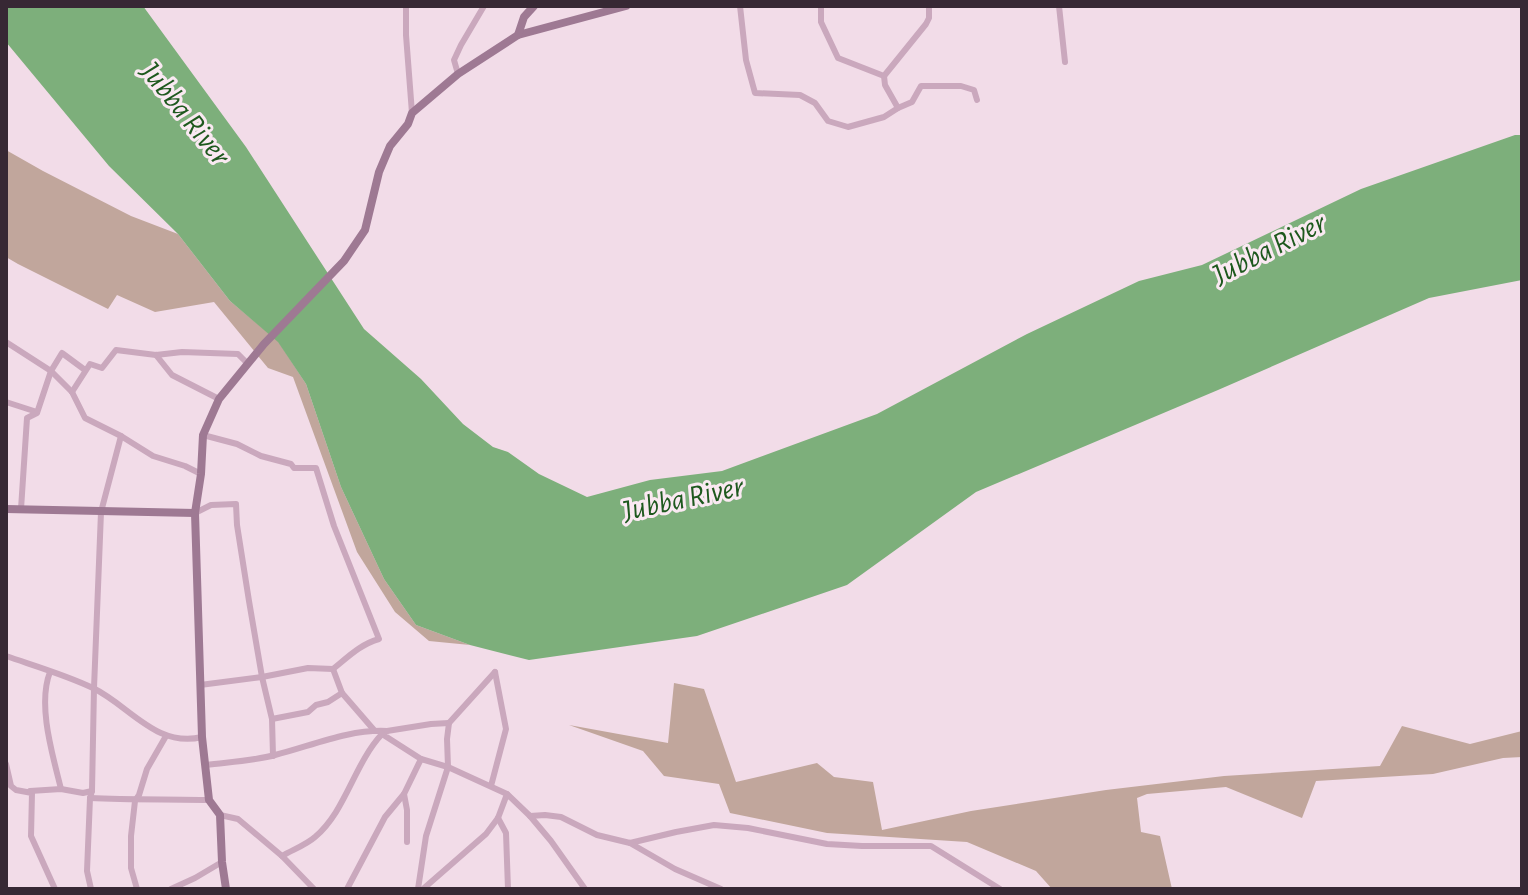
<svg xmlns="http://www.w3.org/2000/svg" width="1528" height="895" viewBox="0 0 1528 895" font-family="'Alegreya Sans',sans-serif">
<rect width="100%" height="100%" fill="#f2dce8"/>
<!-- green -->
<g fill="#c1a69c">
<polygon points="6,150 43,171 131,216 178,234 230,301 278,341 306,384 341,487 384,579 416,625 470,645 429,641 395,612 357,552 293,377 268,368 214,302 155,312 117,295 108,309 18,264 6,257"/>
<polygon points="674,683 704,689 736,782 817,763 834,777 873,782 882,830 971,811 1106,790 1224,776 1380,766 1402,726 1470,744 1522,731 1522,757 1503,758 1433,774 1316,781 1302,818 1226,787 1147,794 1137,798 1141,832 1160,836 1172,889 1052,889 1036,871 967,842 827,833 730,813 719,784 664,776 643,751 569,725 668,743"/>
</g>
<!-- water -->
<polygon fill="#7daf7b" points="6,6 143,6 246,147 364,329 421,379 463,424 493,447 508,452 539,474 587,497 650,480 722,471 877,414 1027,334 1139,281 1202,265 1361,189 1515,135 1522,135 1522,280 1429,298 1218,390 976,492 847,585 697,636 529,660 470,645 416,625 384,579 341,487 306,384 278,342 230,301 178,234 109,166 6,42"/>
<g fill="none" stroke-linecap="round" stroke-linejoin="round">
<!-- street -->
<g stroke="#caa8bd" stroke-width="6">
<polyline points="406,6 406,35 412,113"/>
<polyline points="740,6 746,60 755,93 800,95 815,103 828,121 848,127 884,117 898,108 912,102 921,86 961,86 974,90 977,100"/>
<polyline points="821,6 821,22 838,58 884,76 926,24 929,18 929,6"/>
<polyline points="1059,6 1065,62"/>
<polyline points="458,74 454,60 461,45 484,6"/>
<polyline points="884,76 885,85 898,108"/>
<polyline points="6,342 51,371 72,392 85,418 121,436 153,456 185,466 201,474"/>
<polyline points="156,355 172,375 219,399"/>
<polyline points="72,392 90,364 102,368 116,350 156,355 182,352 238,354 248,364"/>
<polyline points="6,402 37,412"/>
<polyline points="21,509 27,418 37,413 51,371 62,353 85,370"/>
<polyline points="195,513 211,505 236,504 237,525 249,601 262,677 272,719 273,756"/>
<path d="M6 656C35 666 66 675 93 688 130 706 156 748 202 737"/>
<polyline points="333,669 342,693"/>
<path d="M50 672C37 705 53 756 61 789"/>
<path d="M200 685 262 677 308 668 333 669C348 657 361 644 379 639L334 526 316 468H294L291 464 261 456 237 444 203 435"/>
<polyline points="272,719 308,712 316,705 328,702 342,693 374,730"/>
<polyline points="387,731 431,724 449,723"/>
<polyline points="6,764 11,786 16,790 32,793 31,836 55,889"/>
<path d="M206 765C229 762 253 761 275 755 311 746 349 729 387 731L382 734 421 759 448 767 507 794 530 816 545 815 561 817 597 835 630 843 676 832 714 825 748 828 827 844 862 846H931L1000 889"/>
<polyline points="491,786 506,729 495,672"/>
<polyline points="30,791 61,789 83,793 92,791"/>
<path d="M90 798C130 800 169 799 209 800"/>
<polyline points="220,815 238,819 282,856 314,889"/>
<polyline points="530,816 551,841 585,889"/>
<polyline points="498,818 506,833 508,889"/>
<polyline points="407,842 407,810 404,794 421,759"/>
<polyline points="630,843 675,869 721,889"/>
<path d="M282 856C292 850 306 845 315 837 346 811 354 764 382 734"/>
<polyline points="91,889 87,871 90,798 92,791 94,688 101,512 121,436"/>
<polyline points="137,889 131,868 131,836 135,801 139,795 147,769 166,736"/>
<polyline points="171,889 195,878 222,862"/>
<polyline points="347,889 385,817 404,794"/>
<polyline points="418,889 426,836 448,767 447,739 449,723 495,672"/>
<polyline points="423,889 486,834 498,818 507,794"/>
</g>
<!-- secondary -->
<g stroke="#9e7993" stroke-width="8">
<polyline points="518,35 626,6"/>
<polyline points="6,509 195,513"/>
<polyline points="226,889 222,862 220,815 209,800 202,737 195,513 201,474 203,435 219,399 264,344 344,261 365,230 379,172 390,146 408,124 412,113 458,74 518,35 524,17 534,6"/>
</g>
</g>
<g text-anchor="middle" stroke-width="6" stroke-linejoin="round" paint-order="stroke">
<!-- water labels -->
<g font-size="30" font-style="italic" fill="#1e591e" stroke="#fae9f2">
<text transform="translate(186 113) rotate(51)" y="10">Jubba River</text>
<text transform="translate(1269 248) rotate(-27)" y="10">Jubba River</text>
<text transform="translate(683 498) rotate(-12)" y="10">Jubba River</text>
</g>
</g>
<!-- border -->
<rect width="1528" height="895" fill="none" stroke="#372834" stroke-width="16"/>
</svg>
